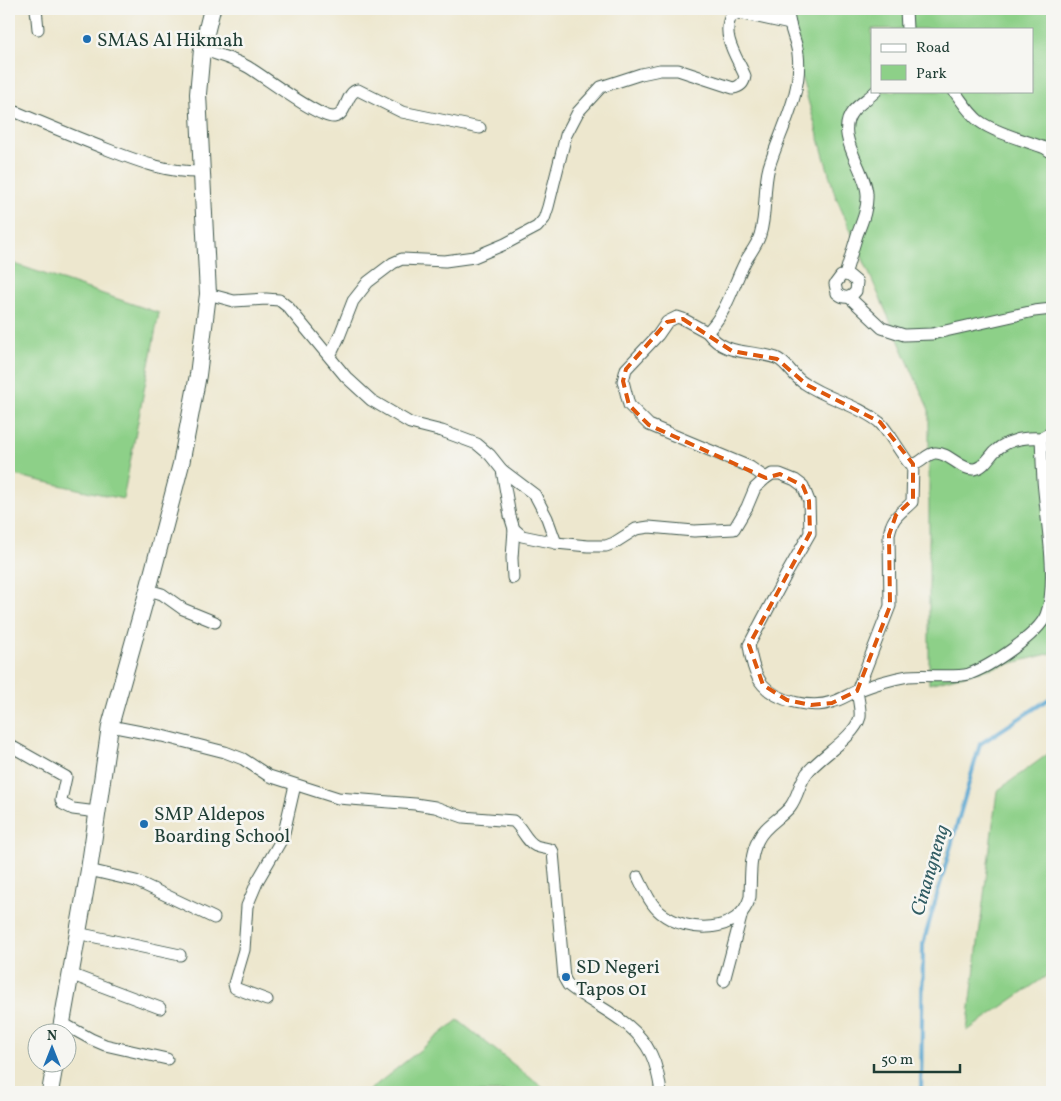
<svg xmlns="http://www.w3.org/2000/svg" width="1061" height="1101" viewBox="0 0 1061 1101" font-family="Vollkorn,serif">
<rect width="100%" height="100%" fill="#f6f6f2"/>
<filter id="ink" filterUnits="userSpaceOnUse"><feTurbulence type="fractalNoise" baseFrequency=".02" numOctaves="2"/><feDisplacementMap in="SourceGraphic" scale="10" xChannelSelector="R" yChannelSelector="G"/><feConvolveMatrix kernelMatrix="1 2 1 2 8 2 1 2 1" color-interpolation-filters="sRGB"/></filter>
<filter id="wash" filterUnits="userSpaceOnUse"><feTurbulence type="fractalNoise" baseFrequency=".0096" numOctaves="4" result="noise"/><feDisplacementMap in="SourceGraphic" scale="20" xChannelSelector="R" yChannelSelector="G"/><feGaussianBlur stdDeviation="1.12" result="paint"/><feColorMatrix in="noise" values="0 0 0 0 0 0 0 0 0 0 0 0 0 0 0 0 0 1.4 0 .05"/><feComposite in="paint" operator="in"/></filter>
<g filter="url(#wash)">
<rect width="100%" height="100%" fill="#ede7ce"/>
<!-- green -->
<g fill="#8dd088" stroke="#56865e" fill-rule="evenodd">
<path d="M782 9H1052V653L929 684V410L835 195ZM872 29H1032V91H872Z"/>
<polygon points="9,262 159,313 123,499 9,474"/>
<polygon points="1052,751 1052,972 967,1031 997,791"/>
<polygon points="458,1020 548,1092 367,1092"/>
</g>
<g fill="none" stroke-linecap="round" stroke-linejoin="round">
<!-- stream -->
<polyline stroke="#56a5d0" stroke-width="4" points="921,1092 923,944 980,744 1052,697"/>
</g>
</g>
<g filter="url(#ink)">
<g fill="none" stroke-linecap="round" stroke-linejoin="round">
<!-- street casing -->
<g stroke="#3e564b" stroke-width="13">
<g id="street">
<polyline points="36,9 38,29"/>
<polyline points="906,9 907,29"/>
<path d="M202 49C218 55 234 59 248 67 265 77 318 118 334 117 348 115 345 92 358 90L402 112 480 128"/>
<path d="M954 91C962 101 969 113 979 121 995 133 1027 141 1045 148L1052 153"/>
<path d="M9 109C42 123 75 137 109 150 140 162 169 173 203 172"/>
<path d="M845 275 850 276 857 282 856 291C850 299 844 299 837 293L835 284 841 276 845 275C849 262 853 248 857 235 862 222 868 208 867 194 866 169 833 135 853 111 859 104 869 98 876 91"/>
<path d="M208 294 234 301 266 299 279 300 288 307 346 377 371 400 410 423 442 431 477 444 490 455 502 470 510 516 514 529 522 536 556 543 588 546H606L614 543 636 529 649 527 694 531 734 529 747 507 755 488 766 478 772 474H780L795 480 803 486 809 501 810 533 786 575 749 645C751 658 754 675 763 685 778 702 812 709 832 702 841 700 849 694 857 691L890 606 889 535C892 516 900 514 912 502L913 464"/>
<polyline points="849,297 882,328 904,335 932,334 1034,311 1052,309"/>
<path d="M707 332C726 357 750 349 776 358 787 362 793 377 804 383 827 399 856 404 879 422 887 429 900 452 908 462 919 469 924 454 935 453 949 452 960 470 974 469 983 468 988 459 994 452 1006 440 1024 437 1041 438"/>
<path d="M330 356 339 337 353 301 368 282 393 263 402 259 445 261 474 257 505 244 537 227 544 219 548 207 566 135 578 112 601 87 641 74 660 70H678L733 88C740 87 744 83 745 76 737 57 721 36 731 16L739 13 790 24 787 9"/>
<polyline points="502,470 535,495 547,518 556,543"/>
<path d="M766 478 750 467 649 425 629 405 623 381 626 369 658 335 667 322 677 317 683 319 707 332C727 313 733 285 745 262 750 253 757 245 760 235 767 213 763 189 769 167 780 131 803 93 798 54 797 44 792 34 790 24"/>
<polyline points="513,578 512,558 514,529"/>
<polyline points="148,590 162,594 183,609 215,622"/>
<path d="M110 726 162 736 225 752 243 759 269 776 338 798 415 804 435 807 463 817 513 821C523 828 525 841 536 846 541 848 547 848 552 850L553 852 564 978 568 985C596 1008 634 1019 651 1054 657 1066 659 1079 661 1092"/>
<polyline points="9,745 66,777 61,800 63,804 73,809 97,812"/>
<polyline points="89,870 136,881 214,918"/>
<path d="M638 877C644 889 650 904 661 913 687 934 740 934 750 897 751 878 749 857 758 840 764 826 780 819 790 807 798 797 799 783 807 773 819 757 855 737 860 717 861 710 858 698 857 691 874 684 891 679 908 676 925 674 955 678 969 674 989 667 1038 635 1046 615 1058 584 1047 525 1044 491 1042 474 1042 456 1041 438L1052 432"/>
<polyline points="77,933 180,955"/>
<polyline points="70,974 160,1008"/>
<polyline points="724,981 742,913"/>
<polyline points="267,1000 235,988 234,984 244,950 247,906 258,880 283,837 295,785"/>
<polyline points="62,1023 91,1039 105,1045 167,1059"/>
</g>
</g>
<!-- secondary casing -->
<g stroke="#3e564b" stroke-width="18">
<g id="secondary">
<polyline points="60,1034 89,870 110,726 148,590 181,464 198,375 208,294 198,94 202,49 212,9"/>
<polyline points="50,1092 55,1064"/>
</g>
</g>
<!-- street -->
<use href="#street" stroke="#fff" stroke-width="11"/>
<!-- secondary -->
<use href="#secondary" stroke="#fff" stroke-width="16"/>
</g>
</g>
<!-- marked area -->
<path fill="none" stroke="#de580e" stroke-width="4" stroke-dasharray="10 6" stroke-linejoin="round" d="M683 319 732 351 777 359 807 385 880 422 913 464V499L896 515 889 535 890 606 857 691 832 703 811 705 787 700 763 685 749 645 810 533 809 501 803 486 780 474 766 478 649 425 629 405 623 381 626 369 667 322Z"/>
<!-- markers -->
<g fill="#1f6fb2" stroke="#f6f6f2" stroke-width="2">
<circle cx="87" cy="39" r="5"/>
<circle cx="144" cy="824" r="5"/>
<circle cx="566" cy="977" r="5"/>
</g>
<g text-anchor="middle" stroke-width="5" stroke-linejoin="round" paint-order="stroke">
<!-- poi labels -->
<g font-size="19" fill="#1f3d34" stroke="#f6f6f2" text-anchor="start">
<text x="97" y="46">SMAS Al Hikmah</text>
<text x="154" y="820">SMP Aldepos<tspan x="154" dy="22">Boarding School</tspan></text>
<text x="576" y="973">SD Negeri<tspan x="576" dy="22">Tapos 01</tspan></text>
</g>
<!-- water labels -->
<g font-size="20" font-style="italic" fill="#305c63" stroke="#f6f6f2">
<text transform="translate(929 870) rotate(-74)" y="7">Cinangneng</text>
</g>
</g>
<!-- margin -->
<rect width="1061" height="1101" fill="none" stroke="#f6f6f2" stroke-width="30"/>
<!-- legend -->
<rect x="871" y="28" width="162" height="65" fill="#f6f6f2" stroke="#a0aca6"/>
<rect x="881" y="44" width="25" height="8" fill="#ffffff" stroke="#a0aca6"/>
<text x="916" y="52" font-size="15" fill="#1f3d34">Road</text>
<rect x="881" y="65" width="25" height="15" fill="#8dd088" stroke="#a0aca6"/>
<text x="916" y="78" font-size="15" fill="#1f3d34">Park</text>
<!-- north arrow -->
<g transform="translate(52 1048)"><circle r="24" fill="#f6f6f2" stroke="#a0aca6"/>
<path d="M0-4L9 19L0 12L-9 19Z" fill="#1f6fb2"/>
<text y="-8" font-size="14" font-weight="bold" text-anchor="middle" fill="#1f3d34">N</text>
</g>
<!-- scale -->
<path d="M874 1064v8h86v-8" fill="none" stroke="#1f3d34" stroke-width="2.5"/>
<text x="881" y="1064" font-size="15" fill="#1f3d34" stroke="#f6f6f2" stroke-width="4" paint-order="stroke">50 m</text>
</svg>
